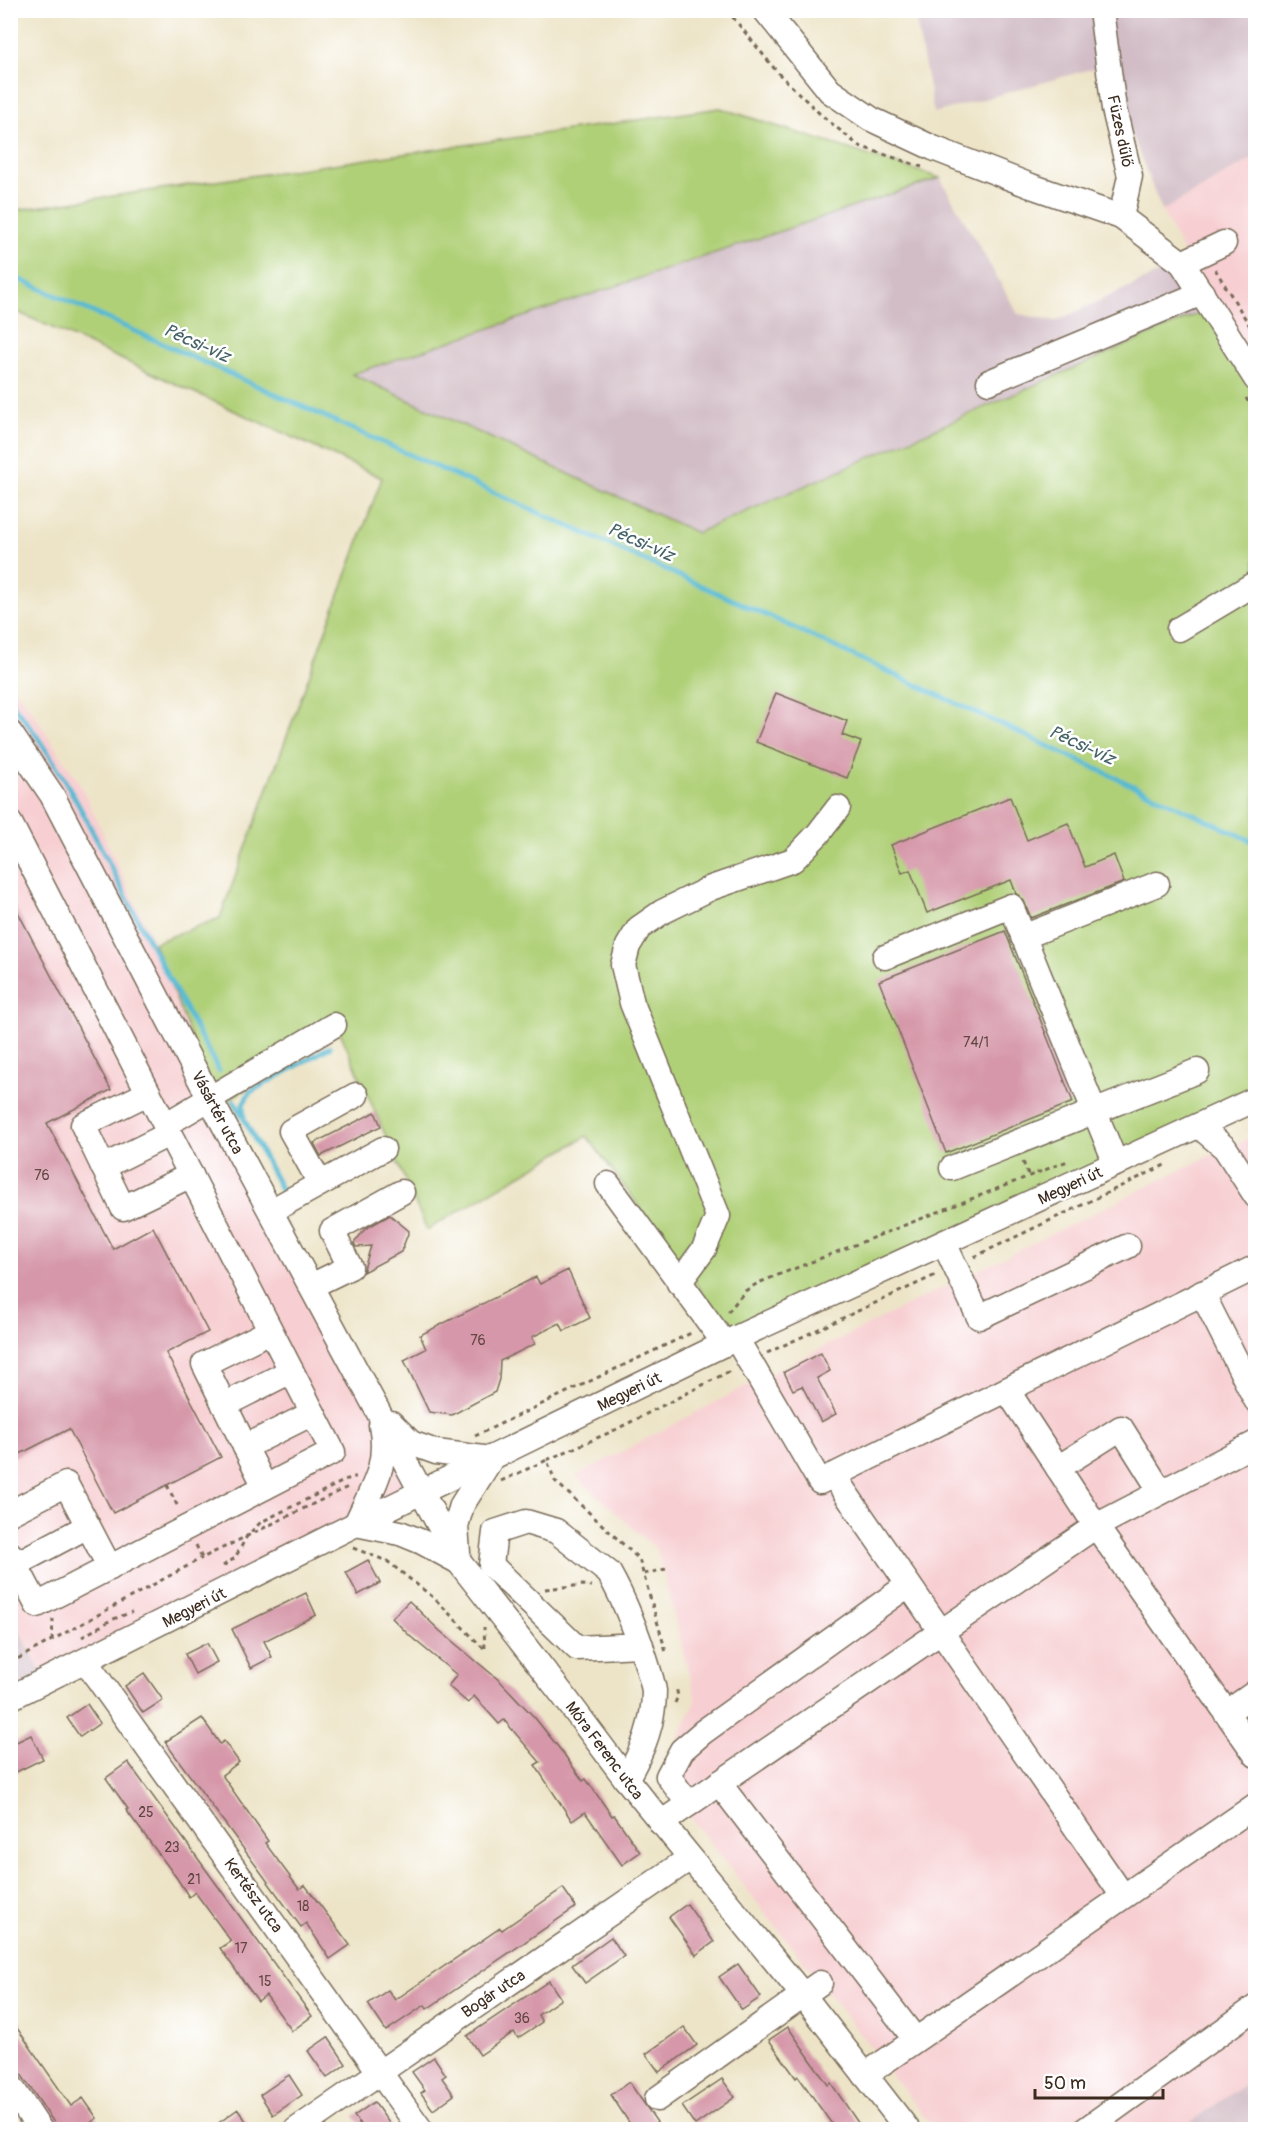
<svg xmlns="http://www.w3.org/2000/svg" width="1266" height="2140" viewBox="0 0 1266 2140" font-family="Pangolin,sans-serif">
<rect width="100%" height="100%" fill="#fff"/>
<filter id="ink" filterUnits="userSpaceOnUse"><feTurbulence type="fractalNoise" baseFrequency=".0167" numOctaves="2"/><feDisplacementMap in="SourceGraphic" scale="12" xChannelSelector="R" yChannelSelector="G"/><feConvolveMatrix kernelMatrix="1 2 1 2 8 2 1 2 1" color-interpolation-filters="sRGB"/></filter>
<filter id="wash" filterUnits="userSpaceOnUse"><feTurbulence type="fractalNoise" baseFrequency=".008" numOctaves="4" result="noise"/><feDisplacementMap in="SourceGraphic" scale="24" xChannelSelector="R" yChannelSelector="G"/><feGaussianBlur stdDeviation="1.35" result="paint"/><feColorMatrix in="noise" values="0 0 0 0 0 0 0 0 0 0 0 0 0 0 0 0 0 1.4 0 .05"/><feComposite in="paint" operator="in"/></filter>
<g filter="url(#wash)">
<rect width="100%" height="100%" fill="#ede4c7"/>
<!-- built -->
<g fill="#f7cfd2">
<polygon points="1255,157 1255,377 1187,260 1162,211"/>
<polygon points="11,686 23,698 80,784 154,943 218,1106 419,1495 42,1674 11,1612"/>
<polygon points="1255,1136 1255,2077 1181,2129 934,2129 659,1777 696,1701 657,1550 576,1476 759,1379 1225,1148"/>
</g>
<!-- industrial -->
<g fill="#d2bdc6">
<polygon points="914,11 1255,11 1255,157 1162,211 1105,65 934,113"/>
<polygon points="940,178 1018,314 1056,321 1187,260 1211,308 697,533 351,374"/>
<polygon points="10,1612 42,1674 10,1689"/>
<polygon points="1255,2077 1255,2129 1181,2129"/>
</g>
<!-- green -->
<polygon fill="#b0d078" stroke="#767d4b" stroke-width="1.5" points="720,108 940,178 352,374 697,533 1211,308 1255,377 1255,1098 736,1338 587,1136 427,1230 340,1032 218,1106 154,943 220,918 382,478 11,309 10,211"/>
<g fill="none" stroke-linecap="round" stroke-linejoin="round">
<!-- stream -->
<g stroke="#55b9d3" stroke-width="5">
<polyline points="10,275 775,619 1256,843"/>
<path d="M10 701C57 757 85 817 118 881 150 945 185 1008 219 1071"/>
<polyline points="234,1101 242,1116"/>
<polyline points="282,1191 244,1119 243,1104 250,1092 330,1047"/>
</g>
</g>
<g id="blocks">
<!-- building -->
<g fill="#d597a9">
<polygon points="776,693 847,721 842,735 861,742 847,778 756,742"/>
<polygon points="1010,797 1027,840 1068,823 1085,867 1114,855 1124,882 1031,918 1024,901 1016,893 1011,880 927,913 910,870 902,873 891,845"/>
<polygon points="10,897 111,1090 47,1123 113,1249 153,1227 208,1332 166,1353 221,1457 113,1513 69,1429 10,1459"/>
<polygon points="1005,931 1073,1102 946,1153 879,981"/>
<polygon points="375,1112 381,1126 321,1156 314,1143"/>
<polygon points="390,1215 409,1231 401,1252 363,1272 371,1246 356,1247 354,1243 365,1229"/>
<polygon points="568,1270 590,1318 564,1331 560,1323 532,1337 535,1344 500,1361 499,1379 495,1392 452,1415 429,1412 404,1360 426,1349 420,1335 536,1277 540,1284"/>
<polygon points="821,1353 830,1371 817,1378 836,1414 821,1422 802,1386 793,1390 784,1372"/>
<polygon points="368,1560 380,1583 358,1595 346,1572"/>
<polygon points="306,1593 316,1615 264,1641 272,1657 251,1668 232,1629"/>
<polygon points="409,1601 440,1631 500,1681 535,1718 563,1753 583,1781 586,1779 612,1816 614,1815 640,1852 622,1865 585,1812 572,1821 535,1765 540,1762 504,1720 499,1724 474,1696 468,1703 448,1686 457,1675 411,1637 392,1618"/>
<polygon points="207,1643 217,1662 195,1674 185,1654"/>
<polygon points="144,1673 163,1700 143,1713 125,1686"/>
<polygon points="87,1704 100,1723 80,1737 67,1718"/>
<polygon points="202,1718 220,1744 224,1741 239,1762 222,1775 268,1841 265,1843 299,1889 305,1885 350,1945 330,1959 306,1923 301,1927 165,1742"/>
<polygon points="31,1735 43,1759 10,1775 10,1745"/>
<polygon points="128,1762 312,2016 292,2031 266,1995 258,2001 244,1982 220,1948 231,1941 195,1892 189,1897 176,1877 126,1810 128,1809 106,1778"/>
<polygon points="563,1888 576,1907 427,2009 425,2005 386,2031 368,2004 388,1990 395,2000 500,1928 502,1930"/>
<polygon points="687,1904 714,1942 696,1955 669,1917"/>
<polygon points="611,1937 624,1956 585,1983 572,1965"/>
<polygon points="738,1964 761,1997 742,2010 719,1977"/>
<polygon points="549,1981 561,1999 538,2015 542,2022 518,2038 514,2032 480,2055 467,2036"/>
<polygon points="10,2018 71,2106 83,2098 97,2118 81,2130 59,2130 10,2058"/>
<polygon points="684,2027 697,2045 659,2072 646,2054"/>
<polygon points="788,2027 828,2085 831,2083 863,2130 836,2130 798,2076 796,2078 769,2040"/>
<polygon points="328,2037 346,2064 327,2078 308,2051"/>
<polygon points="434,2057 446,2075 442,2078 454,2095 433,2110 421,2093 425,2090 412,2072"/>
<polygon points="289,2075 302,2095 273,2115 260,2095"/>
<polygon points="722,2079 735,2097 695,2125 682,2106"/>
<polygon points="629,2082 657,2122 646,2130 634,2130 611,2095"/>
<polygon points="374,2102 394,2130 364,2130 354,2116"/>
<polygon points="238,2109 252,2130 209,2130"/>
</g>
</g>
</g>
<g filter="url(#ink)">
<use href="#blocks" fill-opacity="0" stroke="#796b59" stroke-width="1.5"/>
<g fill="none" stroke-linecap="round" stroke-linejoin="round">
<!-- minor casing -->
<g stroke="#796b59" stroke-width="27">
<g id="minor">
<polyline points="765,10 830,91 871,119 933,148 1031,186 1121,217 1182,263 1256,379"/>
<polyline points="1101,10 1114,109 1130,176 1121,217"/>
<polyline points="1182,263 1224,243"/>
<polyline points="989,382 1202,293"/>
<polyline points="1179,629 1256,583"/>
<polyline points="10,733 52,795 210,1099 459,1562 563,1695 626,1779 803,1995 908,2130"/>
<polyline points="10,823 333,1452 37,1605 10,1554"/>
<polyline points="1023,937 1157,884"/>
<polyline points="885,957 1011,906 1116,1164"/>
<polyline points="148,1093 83,1125 123,1208 191,1175"/>
<polyline points="165,1125 334,1025"/>
<polyline points="1199,1126 1225,1148 1256,1196"/>
<polyline points="103,1167 169,1134"/>
<polyline points="952,1168 1197,1071"/>
<polyline points="320,1183 291,1131 356,1095"/>
<polyline points="608,1184 725,1344"/>
<polyline points="271,1211 383,1149"/>
<polyline points="944,1243 979,1317 1128,1246"/>
<polyline points="679,1283 704,1249 718,1216 632,1003 623,965 628,946 639,928 662,912 711,888 793,860 818,834 838,808"/>
<polyline points="311,1286 350,1267 332,1231 402,1192"/>
<polyline points="1202,1293 1256,1400"/>
<polyline points="736,1338 820,1482 1256,1267"/>
<polyline points="1007,1390 1096,1526 1256,1755"/>
<polyline points="224,1405 291,1371"/>
<polyline points="391,1423 411,1443 436,1452 491,1459 462,1505 456,1526 458,1553"/>
<polyline points="245,1447 313,1413"/>
<polyline points="1058,1468 1121,1428 1161,1492"/>
<polyline points="833,1475 1123,1896"/>
<polyline points="265,1487 204,1364 270,1331"/>
<polyline points="10,1513 66,1484 110,1568"/>
<path d="M356 1524C372 1487 389 1468 381 1425"/>
<polyline points="356,1524 400,1533 422,1542 459,1562"/>
<polyline points="16,1564 88,1526"/>
<polyline points="86,1662 421,2130"/>
<polyline points="10,1698 356,1524 736,1338 1256,1099"/>
<polyline points="1226,1713 1256,1692"/>
<path d="M626 1779C642 1753 654 1722 654 1691 653 1684 650 1675 648 1668 638 1635 626 1603 609 1573L556 1531 526 1522 495 1532 491 1565 577 1648 641 1645"/>
<polyline points="719,1783 915,2039"/>
<polyline points="689,1804 668,1776 682,1750 703,1732 908,1585"/>
<polyline points="661,1823 1096,1526 1256,1443"/>
<polyline points="865,2075 1256,1805"/>
<polyline points="10,2085 40,2130"/>
<polyline points="657,2099 820,1983"/>
<polyline points="296,2130 690,1858"/>
<polyline points="1085,2130 1256,2007"/>
</g>
</g>
<!-- path -->
<g stroke="#796b59" stroke-width="3" stroke-dasharray="4.5 4.5" stroke-linecap="butt">
<polyline points="727,10 778,73 819,113 859,146 925,168"/>
<polyline points="1215,269 1256,336"/>
<polyline points="1246,398 1256,414"/>
<polyline points="1023,1162 1029,1177"/>
<polyline points="974,1257 1165,1165"/>
<polyline points="728,1312 745,1291 758,1283 1070,1160"/>
<polyline points="767,1353 938,1274"/>
<polyline points="475,1436 691,1333"/>
<polyline points="547,1460 615,1430 732,1370"/>
<polyline points="501,1481 547,1460 555,1481 639,1559 666,1652"/>
<polyline points="167,1485 179,1509"/>
<polyline points="196,1545 202,1558 350,1486"/>
<polyline points="353,1548 387,1561 434,1598 485,1650 484,1627"/>
<polyline points="223,1566 235,1558 247,1536 261,1522 352,1477 356,1477"/>
<polyline points="644,1574 666,1569"/>
<polyline points="545,1589 583,1585 592,1586"/>
<polyline points="82,1637 111,1620 132,1612"/>
<polyline points="52,1641 53,1619"/>
<polyline points="10,1663 202,1558"/>
<polyline points="675,1703 678,1696 676,1687"/>
</g>
<!-- minor -->
<use href="#minor" stroke="#fff" stroke-width="24"/>
</g>
</g>
<g text-anchor="middle" stroke-width="5" stroke-linejoin="round" paint-order="stroke">
<!-- number labels -->
<g font-size="14" fill="#624541">
<text x="976" y="1047">74/1</text>
<text x="42" y="1180">76</text>
<text x="478" y="1345">76</text>
<text x="146" y="1817">25</text>
<text x="172" y="1852">23</text>
<text x="194" y="1884">21</text>
<text x="303" y="1911">18</text>
<text x="241" y="1953">17</text>
<text x="265" y="1986">15</text>
<text x="522" y="2023">36</text>
</g>
<!-- street labels -->
<g font-size="16" fill="#3b2a1e" stroke="#fff">
<text transform="translate(1121 131) rotate(78)" y="6">Füzes dűlő</text>
<text transform="translate(218 1112) rotate(62)" y="6">Vásártér utca</text>
<text transform="translate(1070 1185) rotate(-25)" y="6">Megyeri út</text>
<text transform="translate(629 1391) rotate(-26)" y="6">Megyeri út</text>
<text transform="translate(194 1607) rotate(-27)" y="6">Megyeri út</text>
<text transform="translate(605 1750) rotate(53)" y="6">Móra Ferenc utca</text>
<text transform="translate(254 1895) rotate(54)" y="6">Kertész utca</text>
<text transform="translate(493 1993) rotate(-34)" y="6">Bogár utca</text>
</g>
<!-- water labels -->
<g font-size="18" font-style="italic" fill="#456366" stroke="#fff">
<text transform="translate(197 343) rotate(24)" y="6">Pécsi-víz</text>
<text transform="translate(641 542) rotate(24)" y="6">Pécsi-víz</text>
<text transform="translate(1082 745) rotate(25)" y="6">Pécsi-víz</text>
</g>
</g>
<!-- margin -->
<rect width="1266" height="2140" fill="none" stroke="#fff" stroke-width="36"/>
<!-- scale -->
<path d="M1035 2089v9h128v-9" fill="none" stroke="#3b2a1e" stroke-width="3"/>
<text x="1044" y="2089" font-size="18" fill="#3b2a1e" stroke="#ffffff" stroke-width="4.5" paint-order="stroke">50 m</text>
</svg>
